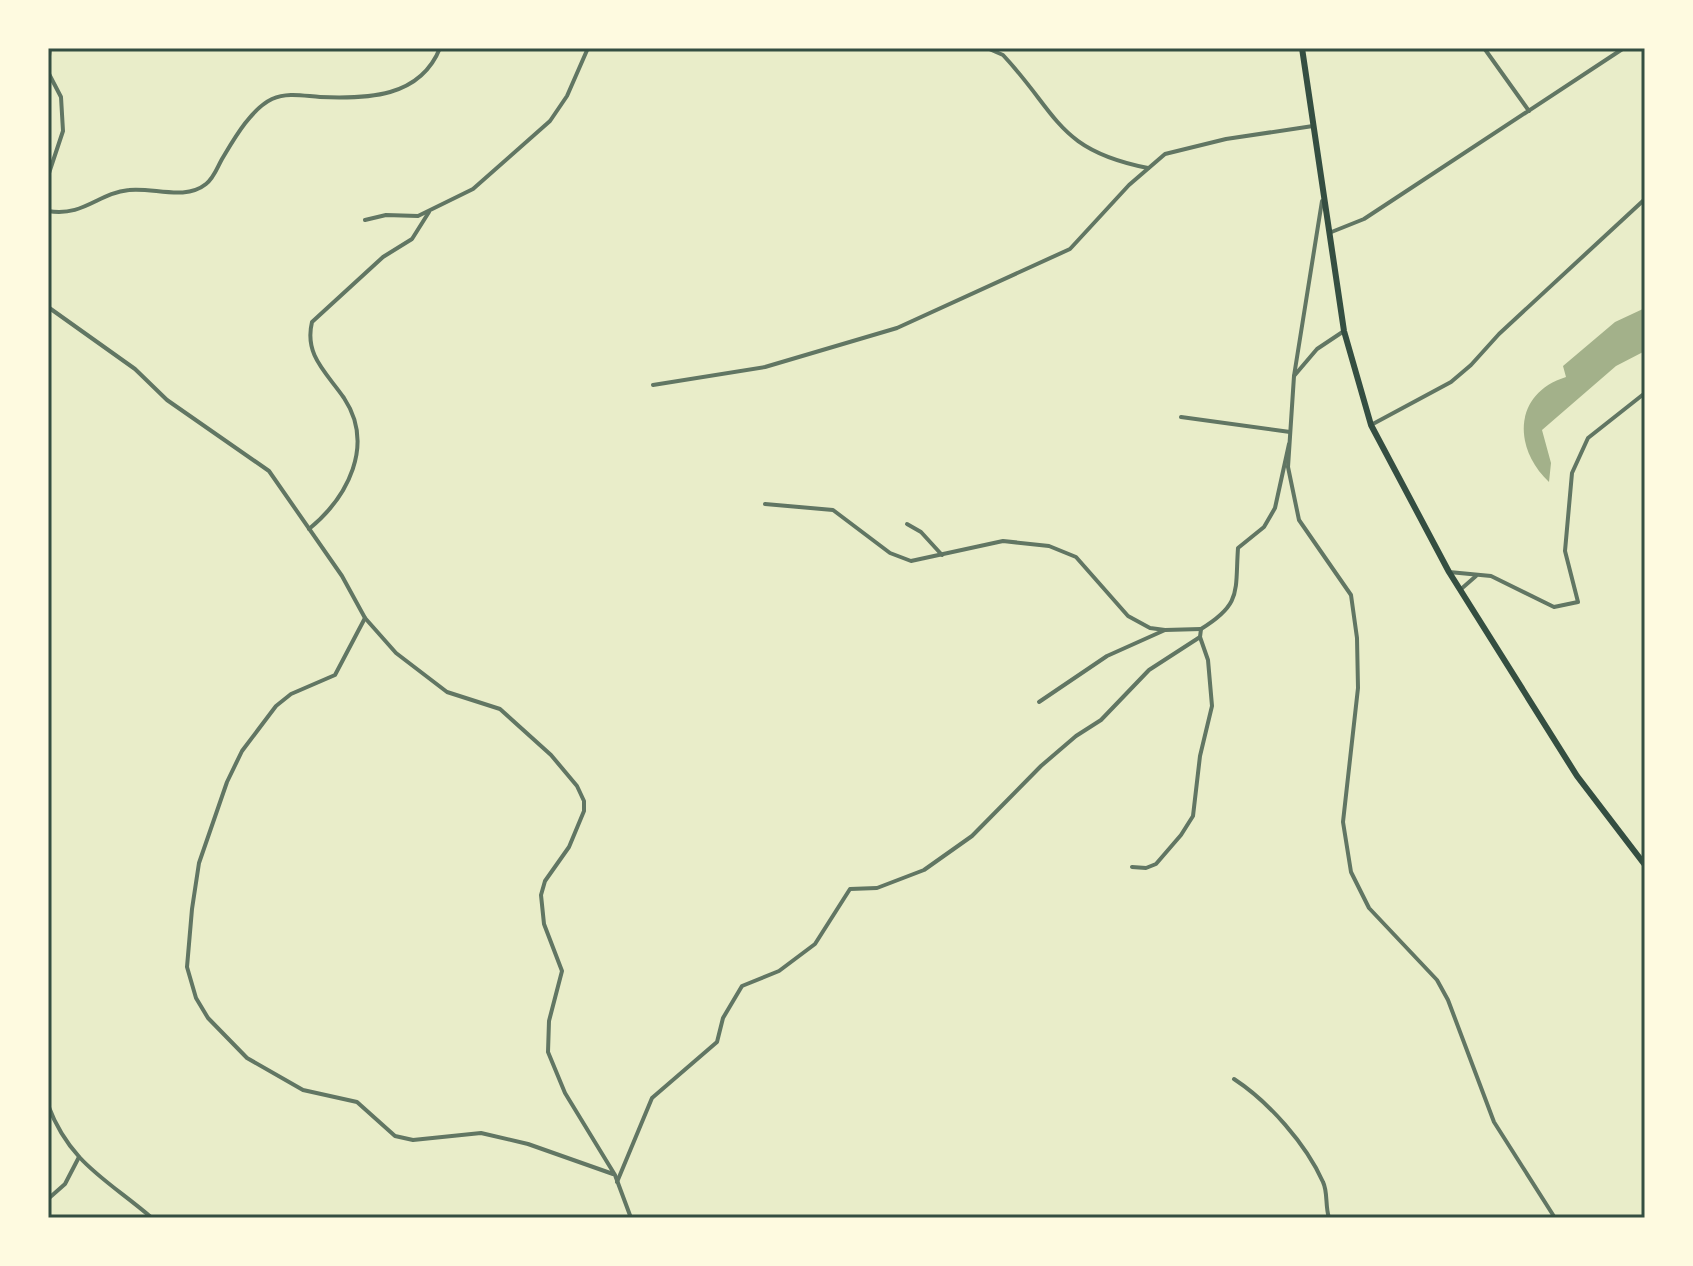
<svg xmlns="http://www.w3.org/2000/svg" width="1693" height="1266" viewBox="0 0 1693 1266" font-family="'IBM Plex Sans',sans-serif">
<rect width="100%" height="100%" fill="#e9edc9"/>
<!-- water -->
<path fill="#a3b18a" d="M1645 308V351L1616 366 1542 430 1551 463 1549 482C1512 447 1514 393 1566 377L1563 366 1615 322Z"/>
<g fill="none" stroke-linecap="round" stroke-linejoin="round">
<!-- minor -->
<g stroke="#617663" stroke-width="4">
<path d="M963 48H987L1003 55C1059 115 1057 150 1148 168"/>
<polyline points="1484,48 1529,111"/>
<polyline points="48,64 50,48"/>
<polyline points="48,72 61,97 63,131 48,176"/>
<path d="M48 211C84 217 98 193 129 190 153 187 185 201 206 184 214 178 217 168 222 159 234 139 251 109 272 99 288 92 304 96 320 97 367 99 420 98 440 48"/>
<polyline points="365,220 386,215 418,216 473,189 550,121 567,96 588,48"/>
<polyline points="1329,233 1364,219 1624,48"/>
<polyline points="48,307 135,369 167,400 269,471 342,576 365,618 396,653 447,692 500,709 551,755 577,786 584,801 584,811 569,847 545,881 541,895 544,924 562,971 549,1021 548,1052 565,1093 615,1175 631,1218"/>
<polyline points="1344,331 1317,349 1294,376 1288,467 1299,520 1351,595 1357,638 1358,688 1343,822 1351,872 1369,908 1437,980 1448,1000 1494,1122 1555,1218"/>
<polyline points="1294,376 1322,201"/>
<polyline points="653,385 765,367 897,328 1070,249 1129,185 1165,154 1226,139 1313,126"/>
<polyline points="1181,417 1290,432"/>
<polyline points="1371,425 1451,382 1471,365 1499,334 1645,199"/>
<polyline points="765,504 833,510 890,553 911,561 1003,541 1049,546 1076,557 1128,616 1150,628 1165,630"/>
<polyline points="907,524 921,532 942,555"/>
<path d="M309 529C348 497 375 445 344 398 326 372 304 355 312 322L383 257 412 239 429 212"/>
<polyline points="1449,572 1491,576 1554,607 1578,602 1565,551 1572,473 1588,438 1645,393"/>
<polyline points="1460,590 1476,576"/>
<polyline points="365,618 335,675 291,694 276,706 242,751 227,782 199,863 192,909 187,967 196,998 208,1018 247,1058 303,1090 357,1102 395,1136 413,1140 481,1133 528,1144 613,1174"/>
<polyline points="1039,702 1107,656 1165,630 1201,629"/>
<polyline points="1132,867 1146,868 1156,864 1181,835 1193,816 1200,756 1212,706 1208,660 1200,637"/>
<path d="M1234 1079C1269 1102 1306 1144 1323 1182 1328 1192 1325 1206 1329 1218"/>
<path d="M48 1105C70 1164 108 1180 152 1218"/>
<path d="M617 1182 652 1098 717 1042 723 1018 742 986 779 971 815 944 850 889 877 888 924 870 972 836 1041 766 1076 736 1101 720 1149 670 1200 637 1201 629C1242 604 1235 592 1238 548L1264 527 1275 508 1289 444"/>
<polyline points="48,1199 65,1184 79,1157"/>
</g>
<!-- trunk -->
<polyline stroke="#344e41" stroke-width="6" points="1302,48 1344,331 1371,425 1449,572 1577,776 1645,865"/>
</g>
<!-- border -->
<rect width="1693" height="1266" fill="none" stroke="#fefae0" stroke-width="100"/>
<rect x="50" y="50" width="1593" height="1166" fill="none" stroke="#344e41" stroke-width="3"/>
</svg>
